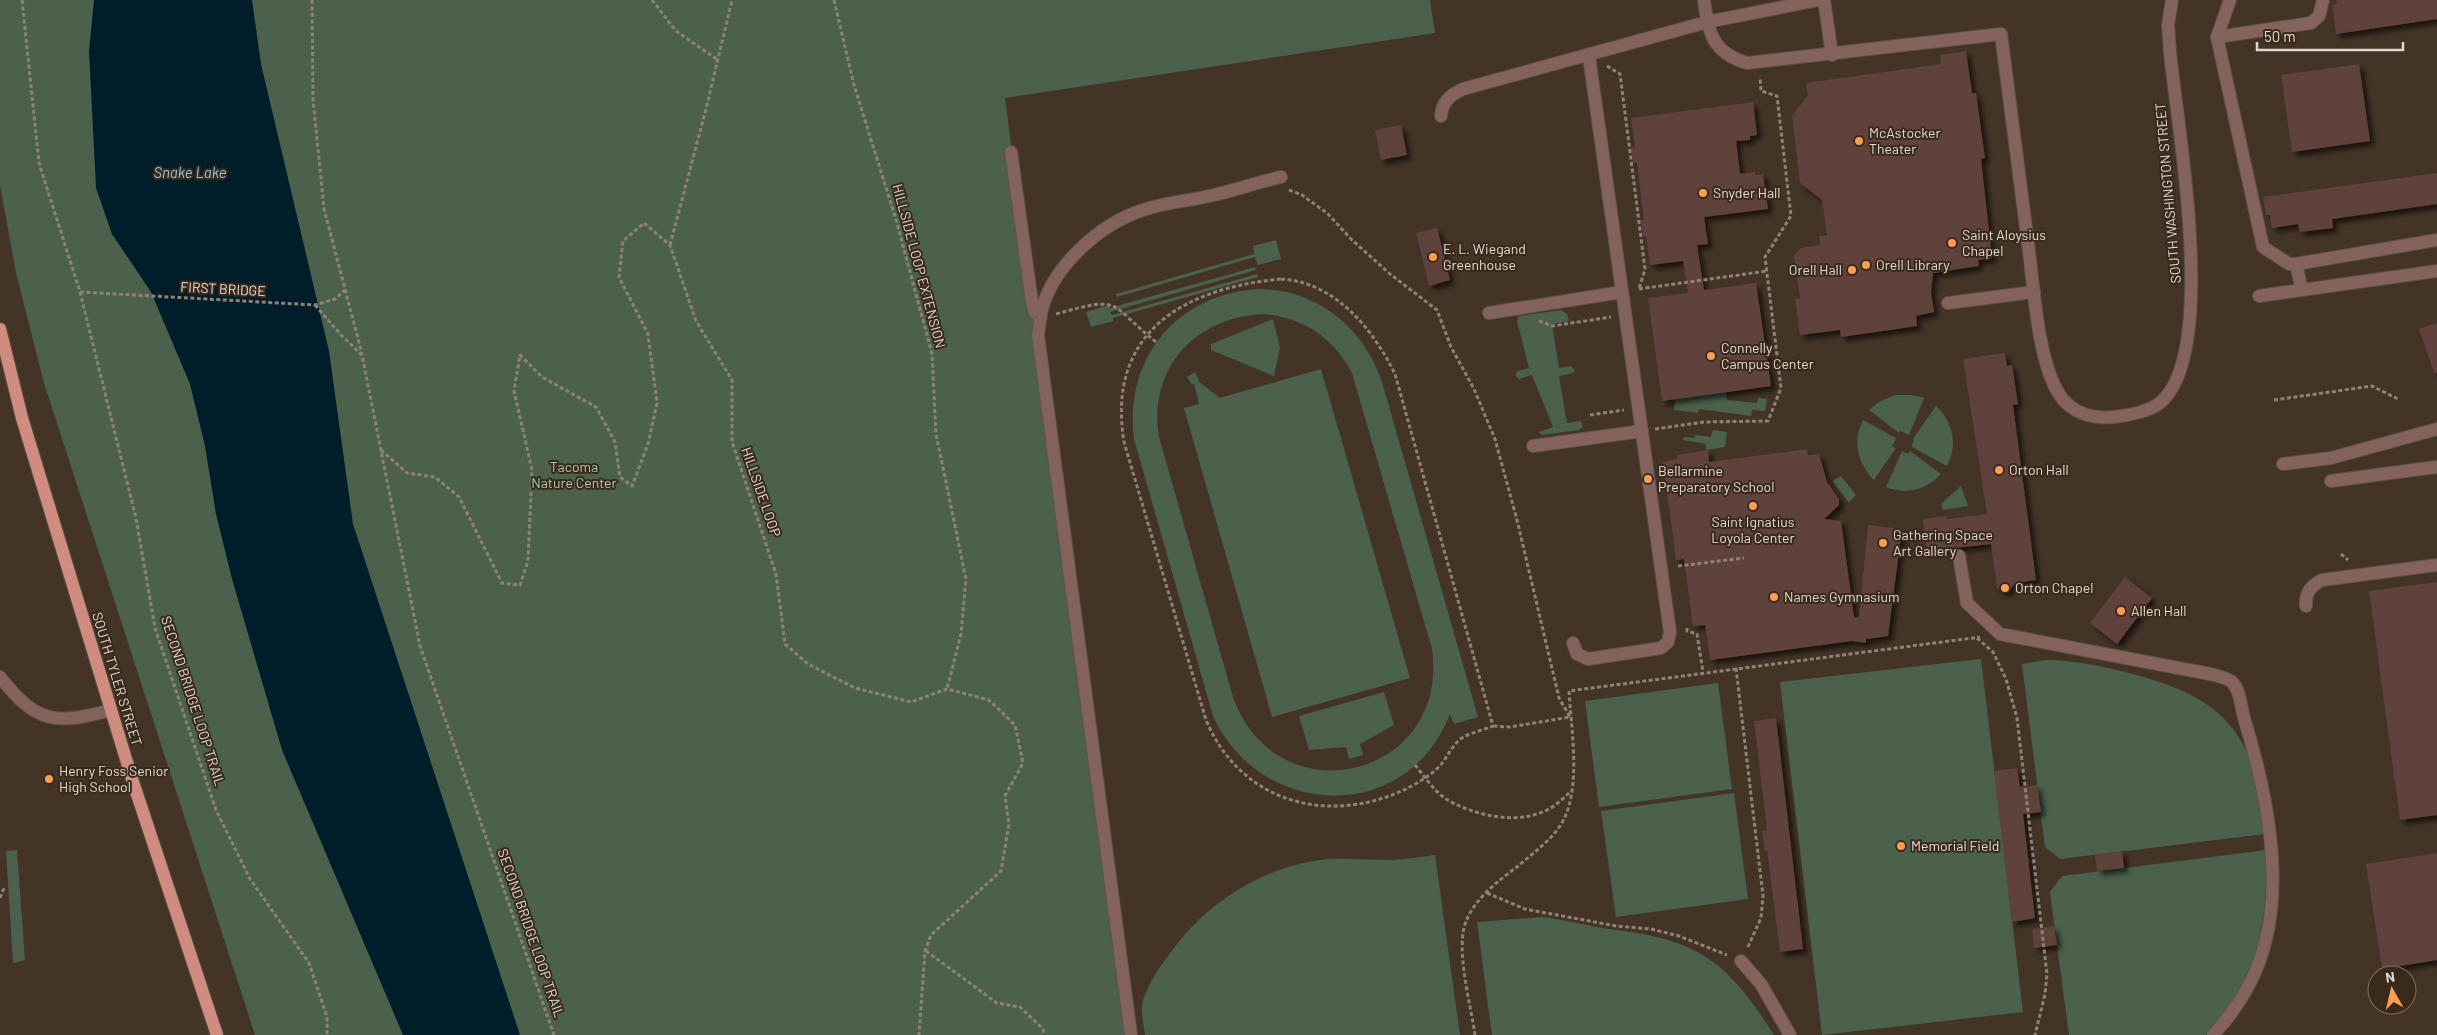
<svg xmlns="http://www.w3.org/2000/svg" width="2437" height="1035" viewBox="0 0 2437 1035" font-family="Barlow,sans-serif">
<defs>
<filter id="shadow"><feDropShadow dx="4.5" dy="4.5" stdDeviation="2.5" flood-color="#0009"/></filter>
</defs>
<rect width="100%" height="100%" fill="#433426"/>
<!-- green -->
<g fill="#4b614c" fill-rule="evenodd">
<polygon points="0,0 1430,0 1435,33 1005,98 1125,1035 255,1035 44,383 16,273 0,185"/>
<polygon points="1276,240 1281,259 1258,265 1255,257 1117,297 1116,294 1254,254 1253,246"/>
<polygon points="1255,267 1256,270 1110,312 1112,315 1257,274 1258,277 1113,318 1113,321 1091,327 1086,312 1109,305 1110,308"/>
<path d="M1260 289C1318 290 1364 328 1382 382L1478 717 1454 724 1450 714C1407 825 1261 820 1213 716L1134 439C1124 357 1178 293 1260 289ZM1262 314C1302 317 1333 337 1352 373L1432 649C1450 778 1277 820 1233 697L1159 437C1148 368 1195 318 1262 314Z"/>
<polygon points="1561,310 1567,314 1569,321 1552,324 1559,368 1571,366 1575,370 1573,373 1559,376 1567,423 1581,421 1583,427 1579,430 1542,435 1539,432 1553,427 1532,375 1519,379 1515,375 1518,371 1529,368 1517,321 1518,316"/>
<polygon points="1273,319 1280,347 1274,376 1211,350 1211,344"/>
<polygon points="1321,369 1410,678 1272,717 1184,408 1199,404 1194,383 1192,385 1187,377 1195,372 1199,380 1198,381 1220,398"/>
<polygon points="1726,392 1727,400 1757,403 1758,398 1767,399 1765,411 1752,410 1751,416 1699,409 1698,413 1674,410 1675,399"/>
<polygon points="1895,395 1911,395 1924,398 1909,435 1900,431 1899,433 1869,410 1879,402"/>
<path d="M1936 406C1953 421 1958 446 1947 466L1912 447 1914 437Z"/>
<path d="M1863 420 1896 438 1892 447 1896 448 1874 480C1858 464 1852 441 1863 420Z"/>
<polygon points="1713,430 1727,432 1725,447 1706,450 1706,444 1683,440 1684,437 1695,438 1695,435 1711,437"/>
<path d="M1902 451 1908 454 1910 451 1941 474C1927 490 1906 495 1886 487Z"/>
<polygon points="1841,476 1856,495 1849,503 1833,481"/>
<polygon points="1961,486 1968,506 1943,510 1941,504"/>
<polygon points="1981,659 2023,1012 1822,1035 1780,682"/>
<path d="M2046 660C2072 660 2096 665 2121 671 2176 685 2227 701 2250 759 2259 783 2261 810 2265 834L2060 859 2045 847 2022 664Z"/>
<polygon points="1718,683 1732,789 1599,807 1585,701"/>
<polygon points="1384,692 1394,725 1360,744 1363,755 1349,759 1346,747 1309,750 1299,716"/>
<polygon points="1734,793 1748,899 1616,917 1601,811"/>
<polygon points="17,850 25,960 13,963 6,851"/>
<path d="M2266 850C2269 917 2257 987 2206 1035H2069L2050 892 2062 876Z"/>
<path d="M1435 855 1460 1035H1145C1144 1026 1141 1014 1142 1005 1146 985 1162 964 1174 948 1211 899 1267 865 1328 859 1350 858 1372 860 1393 860 1407 859 1421 857 1435 855Z"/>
<path d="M1542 917C1568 920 1592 927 1617 930 1702 941 1729 964 1774 1035H1492L1477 922Z"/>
</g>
<!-- water -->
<polygon fill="#001e29" points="94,0 252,0 261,64 329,351 353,524 520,1035 403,1035 282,750 232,579 216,514 205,446 190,384 151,292 112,234 96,188 89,51"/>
<!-- building -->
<g fill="#5e423a" filter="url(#shadow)">
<polygon points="2336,0 2437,0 2437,19 2336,34 2332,5 2337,4"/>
<polygon points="1966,51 1972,93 1976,93 1985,158 1981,159 1992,258 1978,260 1979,266 1933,273 1931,292 1934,312 1916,316 1917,326 1841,337 1840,330 1800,335 1795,299 1800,298 1794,256 1800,248 1820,245 1819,236 1827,235 1822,200 1800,183 1792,116 1808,95 1806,83 1941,64 1940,55"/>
<polygon points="2359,64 2370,141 2292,152 2281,75"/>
<polygon points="1753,102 1757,135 1750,136 1750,140 1736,141 1740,174 1755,172 1755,175 1763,174 1768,209 1704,217 1708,244 1697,245 1704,290 1756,283 1771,386 1662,401 1648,298 1688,293 1683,261 1650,265 1646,236 1643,236 1641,220 1644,220 1637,163 1633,163 1631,147 1635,147 1631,118"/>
<polygon points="1401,125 1407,155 1381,160 1375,130"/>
<polygon points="2437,173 2437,204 2332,219 2333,228 2300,232 2298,224 2272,228 2270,215 2266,215 2263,197"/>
<polygon points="1437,228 1450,280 1429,286 1416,233"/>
<polygon points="2437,323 2437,373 2434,373 2419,329"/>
<polygon points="2005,353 2007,366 2012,365 2018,404 2013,405 2036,580 2015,583 2010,590 2003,592 1997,588 1991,544 1927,551 1923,519 1946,516 1947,519 1987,514 1963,359"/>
<polygon points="1807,449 1808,455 1819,454 1827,482 1839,499 1839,505 1824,519 1841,521 1854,617 1859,617 1868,525 1902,529 1888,636 1866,639 1866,643 1852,641 1710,660 1705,625 1693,626 1684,559 1676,560 1663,462 1677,459 1677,455 1708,450 1709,462"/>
<polygon points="2125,577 2152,598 2117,644 2090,623"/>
<polygon points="2437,582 2437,815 2400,820 2369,591"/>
<polygon points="1776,718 1803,949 1780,952 1767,850 1765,851 1762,831 1767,830 1754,721"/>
<polygon points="2017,768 2020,787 2037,785 2041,812 2023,814 2035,918 2012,922 1994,771"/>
<polygon points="2122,851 2124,868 2097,871 2095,855"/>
<polygon points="2437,853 2437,960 2382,969 2366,864"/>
<polygon points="2054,926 2057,945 2034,948 2032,929"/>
</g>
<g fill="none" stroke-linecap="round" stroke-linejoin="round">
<!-- minor casing -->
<g stroke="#605244" stroke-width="14">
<g id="minor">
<path d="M1704 0C1708 33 1713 53 1747 63L2001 34C2010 106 2019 178 2029 251 2034 291 2038 360 2059 394 2071 413 2092 419 2114 417 2129 415 2149 412 2161 402 2219 350 2177 126 2170 52L2168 25 2172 0"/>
<polyline points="1824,0 1832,55"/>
<polyline points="2230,0 2217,37 2263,247 2289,264 2296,264 2437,240"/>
<polyline points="2217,37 2311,23 2319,16 2323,0"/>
<path d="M1441 116C1442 102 1450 95 1463 89L1707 22 1818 0"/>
<polyline points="1011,152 1032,302 1035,313 1041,317"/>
<polyline points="2296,264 2302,290"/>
<polyline points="2259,296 2437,271"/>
<polyline points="1948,303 2034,292"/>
<polyline points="1489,313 1622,292"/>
<polyline points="1533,446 1642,431"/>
<polyline points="2283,464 2331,458 2437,429"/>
<polyline points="2331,481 2436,467"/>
<path d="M1959 556 1967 603 2000 634 2210 674C2217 676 2226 677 2232 682 2240 689 2241 707 2244 718 2265 786 2284 872 2265 943 2256 979 2238 1008 2213 1035"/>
<path d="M2306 606C2305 592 2311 586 2322 580L2437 565"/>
<polyline points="1573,643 1577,654 1588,659 1661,648 1668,642 1670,632 1589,56"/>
<path d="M0 677C37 724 56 725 111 710"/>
<polyline points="1741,961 1761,984 1790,1035"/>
<path d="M1131 1035 1038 335C1039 327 1040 317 1042 309 1054 265 1100 224 1143 210 1166 202 1190 201 1214 195 1236 190 1258 182 1281 177"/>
</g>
</g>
<!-- major casing -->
<g stroke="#605244" stroke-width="14">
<polyline id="major" points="0,329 22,418 133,782 217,1035"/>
</g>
<!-- path -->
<g stroke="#8e8276" stroke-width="3" stroke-dasharray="4 2.5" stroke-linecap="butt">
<polyline points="22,0 39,163 80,292 136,518 155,628 216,810 250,879 309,963 327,1017 327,1035"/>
<polyline points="312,0 313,99 324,209 362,354"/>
<polyline points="652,0 676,31 718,60"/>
<polyline points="834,0 854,85 897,223 932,354 936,434 966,579 961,634 947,689"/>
<polyline points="1607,66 1620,74 1645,269 1639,289"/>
<polyline points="1289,190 1302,195 1327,213 1352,240 1390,274 1437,310 1451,347 1474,389 1495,439 1517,520 1559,698 1570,717 1510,727 1493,726"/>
<polyline points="670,245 706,109 732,0"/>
<path d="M1281 279C1335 282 1373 329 1395 374L1493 726C1483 730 1470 733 1462 738 1453 744 1449 754 1443 762 1435 773 1418 783 1406 789 1328 826 1241 803 1206 720L1124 442C1106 332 1184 288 1281 279Z"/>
<polyline points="1639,289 1767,271"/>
<polyline points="80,292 315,305 335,299 345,290"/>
<polyline points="315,305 341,335 362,355 420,646 554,1035"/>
<path d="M1056 314C1124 295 1107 303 1156 342"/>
<polyline points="1539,321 1552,326 1611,317"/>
<polyline points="2274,400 2372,386 2398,399"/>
<polyline points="1590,415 1624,410"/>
<polyline points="1655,429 1704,422 1768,421 1781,388 1765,257 1791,216 1777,96 1761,91 1760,77"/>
<polyline points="381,450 407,473 435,477 459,497 502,583 520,585 528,561 532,470 514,391 520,355 542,377 596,407 615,442 620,477 632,486 648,444 657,403 648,334 619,277 623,241 644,223 670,245 696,321 732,380 732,442 776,574 785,644 808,664 855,688 911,702 947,689 989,700 1015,725 1023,763 1005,796 1009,824 1001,871 931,935 925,951 919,1035"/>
<polyline points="2341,554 2348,560"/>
<polyline points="1678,566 1744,558"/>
<polyline points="1687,628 1687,631 1697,634 1703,672"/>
<polyline points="1977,638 1993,652 2006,679 2017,718 2047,974 2045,994 2035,1035"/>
<polyline points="1736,668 1763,896 1761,918 1747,949"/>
<path d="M1415 765C1424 776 1434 791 1446 799 1471 814 1511 824 1540 813 1552 809 1562 800 1571 791"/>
<polyline points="1487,893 1525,909 1616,926 1651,929 1679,936 1727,955"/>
<polyline points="0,898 4,888"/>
<polyline points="926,951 997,1003 1020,1007 1043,1029 1044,1035"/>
<path d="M1475 1035C1471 1005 1454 946 1467 919 1476 898 1499 880 1517 867 1534 852 1554 839 1564 819 1581 784 1571 728 1569 691L1980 637"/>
</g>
<!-- minor -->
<use href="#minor" stroke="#85635d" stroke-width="12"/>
<!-- major -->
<use href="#major" stroke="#d18c81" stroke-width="12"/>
</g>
<!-- markers -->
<g fill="#fc9d54" stroke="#392a1c" stroke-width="2">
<circle cx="1859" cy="141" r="5"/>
<circle cx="1703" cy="193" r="5"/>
<circle cx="1952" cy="243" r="5"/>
<circle cx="1433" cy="257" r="5"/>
<circle cx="1866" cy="265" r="5"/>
<circle cx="1852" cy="270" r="5"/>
<circle cx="1711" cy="356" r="5"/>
<circle cx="1999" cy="470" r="5"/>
<circle cx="1648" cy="479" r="5"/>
<circle cx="1753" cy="506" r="5"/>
<circle cx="1883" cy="543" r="5"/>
<circle cx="2005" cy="588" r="5"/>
<circle cx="1774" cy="597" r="5"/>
<circle cx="2121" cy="611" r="5"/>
<circle cx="49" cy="779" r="5"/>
<circle cx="1901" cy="846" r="5"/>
</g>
<g text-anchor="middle" stroke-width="4" stroke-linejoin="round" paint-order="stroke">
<!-- poi labels -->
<g font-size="14" fill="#e2d8cf" stroke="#392a1c" text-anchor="start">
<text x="1869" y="138">McAstocker<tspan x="1869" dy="16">Theater</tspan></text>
<text x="1713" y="198">Snyder Hall</text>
<text x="1962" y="240">Saint Aloysius<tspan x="1962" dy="16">Chapel</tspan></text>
<text x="1443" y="254">E. L. Wiegand<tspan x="1443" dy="16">Greenhouse</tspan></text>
<text x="1876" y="270">Orell Library</text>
<text x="1842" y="275" text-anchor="end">Orell Hall</text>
<text x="1721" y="353">Connelly<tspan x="1721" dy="16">Campus Center</tspan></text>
<text x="2009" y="475">Orton Hall</text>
<text x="1658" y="476">Bellarmine<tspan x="1658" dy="16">Preparatory School</tspan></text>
<text x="1753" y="527" text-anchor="middle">Saint Ignatius<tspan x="1753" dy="16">Loyola Center</tspan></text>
<text x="1893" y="540">Gathering Space<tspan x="1893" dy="16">Art Gallery</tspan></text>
<text x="2015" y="593">Orton Chapel</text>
<text x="1784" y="602">Names Gymnasium</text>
<text x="2131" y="616">Allen Hall</text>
<text x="59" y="776">Henry Foss Senior<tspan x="59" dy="16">High School</tspan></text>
<text x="1911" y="851">Memorial Field</text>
</g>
<!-- street labels -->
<g font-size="14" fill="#e2d8cf" stroke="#392a1c">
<text transform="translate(2168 193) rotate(-95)" y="5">SOUTH WASHINGTON STREET</text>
<text transform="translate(919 266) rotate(75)" y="5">HILLSIDE LOOP EXTENSION</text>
<text transform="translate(223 289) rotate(3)" y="5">FIRST BRIDGE</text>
<text transform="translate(761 492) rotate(71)" y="5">HILLSIDE LOOP</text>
<text transform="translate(117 679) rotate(73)" y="5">SOUTH TYLER STREET</text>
<text transform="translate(193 701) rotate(72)" y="5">SECOND BRIDGE LOOP TRAIL</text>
<text transform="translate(531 933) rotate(71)" y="5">SECOND BRIDGE LOOP TRAIL</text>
</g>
<!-- park labels -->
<g font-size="14" fill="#a4cea5" stroke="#392a1c">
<text x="574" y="472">Tacoma<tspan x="574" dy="16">Nature Center</tspan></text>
</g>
<!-- water labels -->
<g font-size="15" font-style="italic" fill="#8bc9e1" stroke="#392a1c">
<text x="190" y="178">Snake Lake</text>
</g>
</g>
<!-- north arrow -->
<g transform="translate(2392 990) rotate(352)"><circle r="24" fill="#392a1c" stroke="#7d7064"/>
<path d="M0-4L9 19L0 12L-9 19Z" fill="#fc9d54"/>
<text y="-8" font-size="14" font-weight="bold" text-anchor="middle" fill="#e2d8cf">N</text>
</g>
<!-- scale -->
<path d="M2257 42v8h146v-8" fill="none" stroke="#e2d8cf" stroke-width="2.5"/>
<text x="2264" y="42" font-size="15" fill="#e2d8cf" stroke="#392a1c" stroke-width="4" paint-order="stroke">50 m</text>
</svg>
